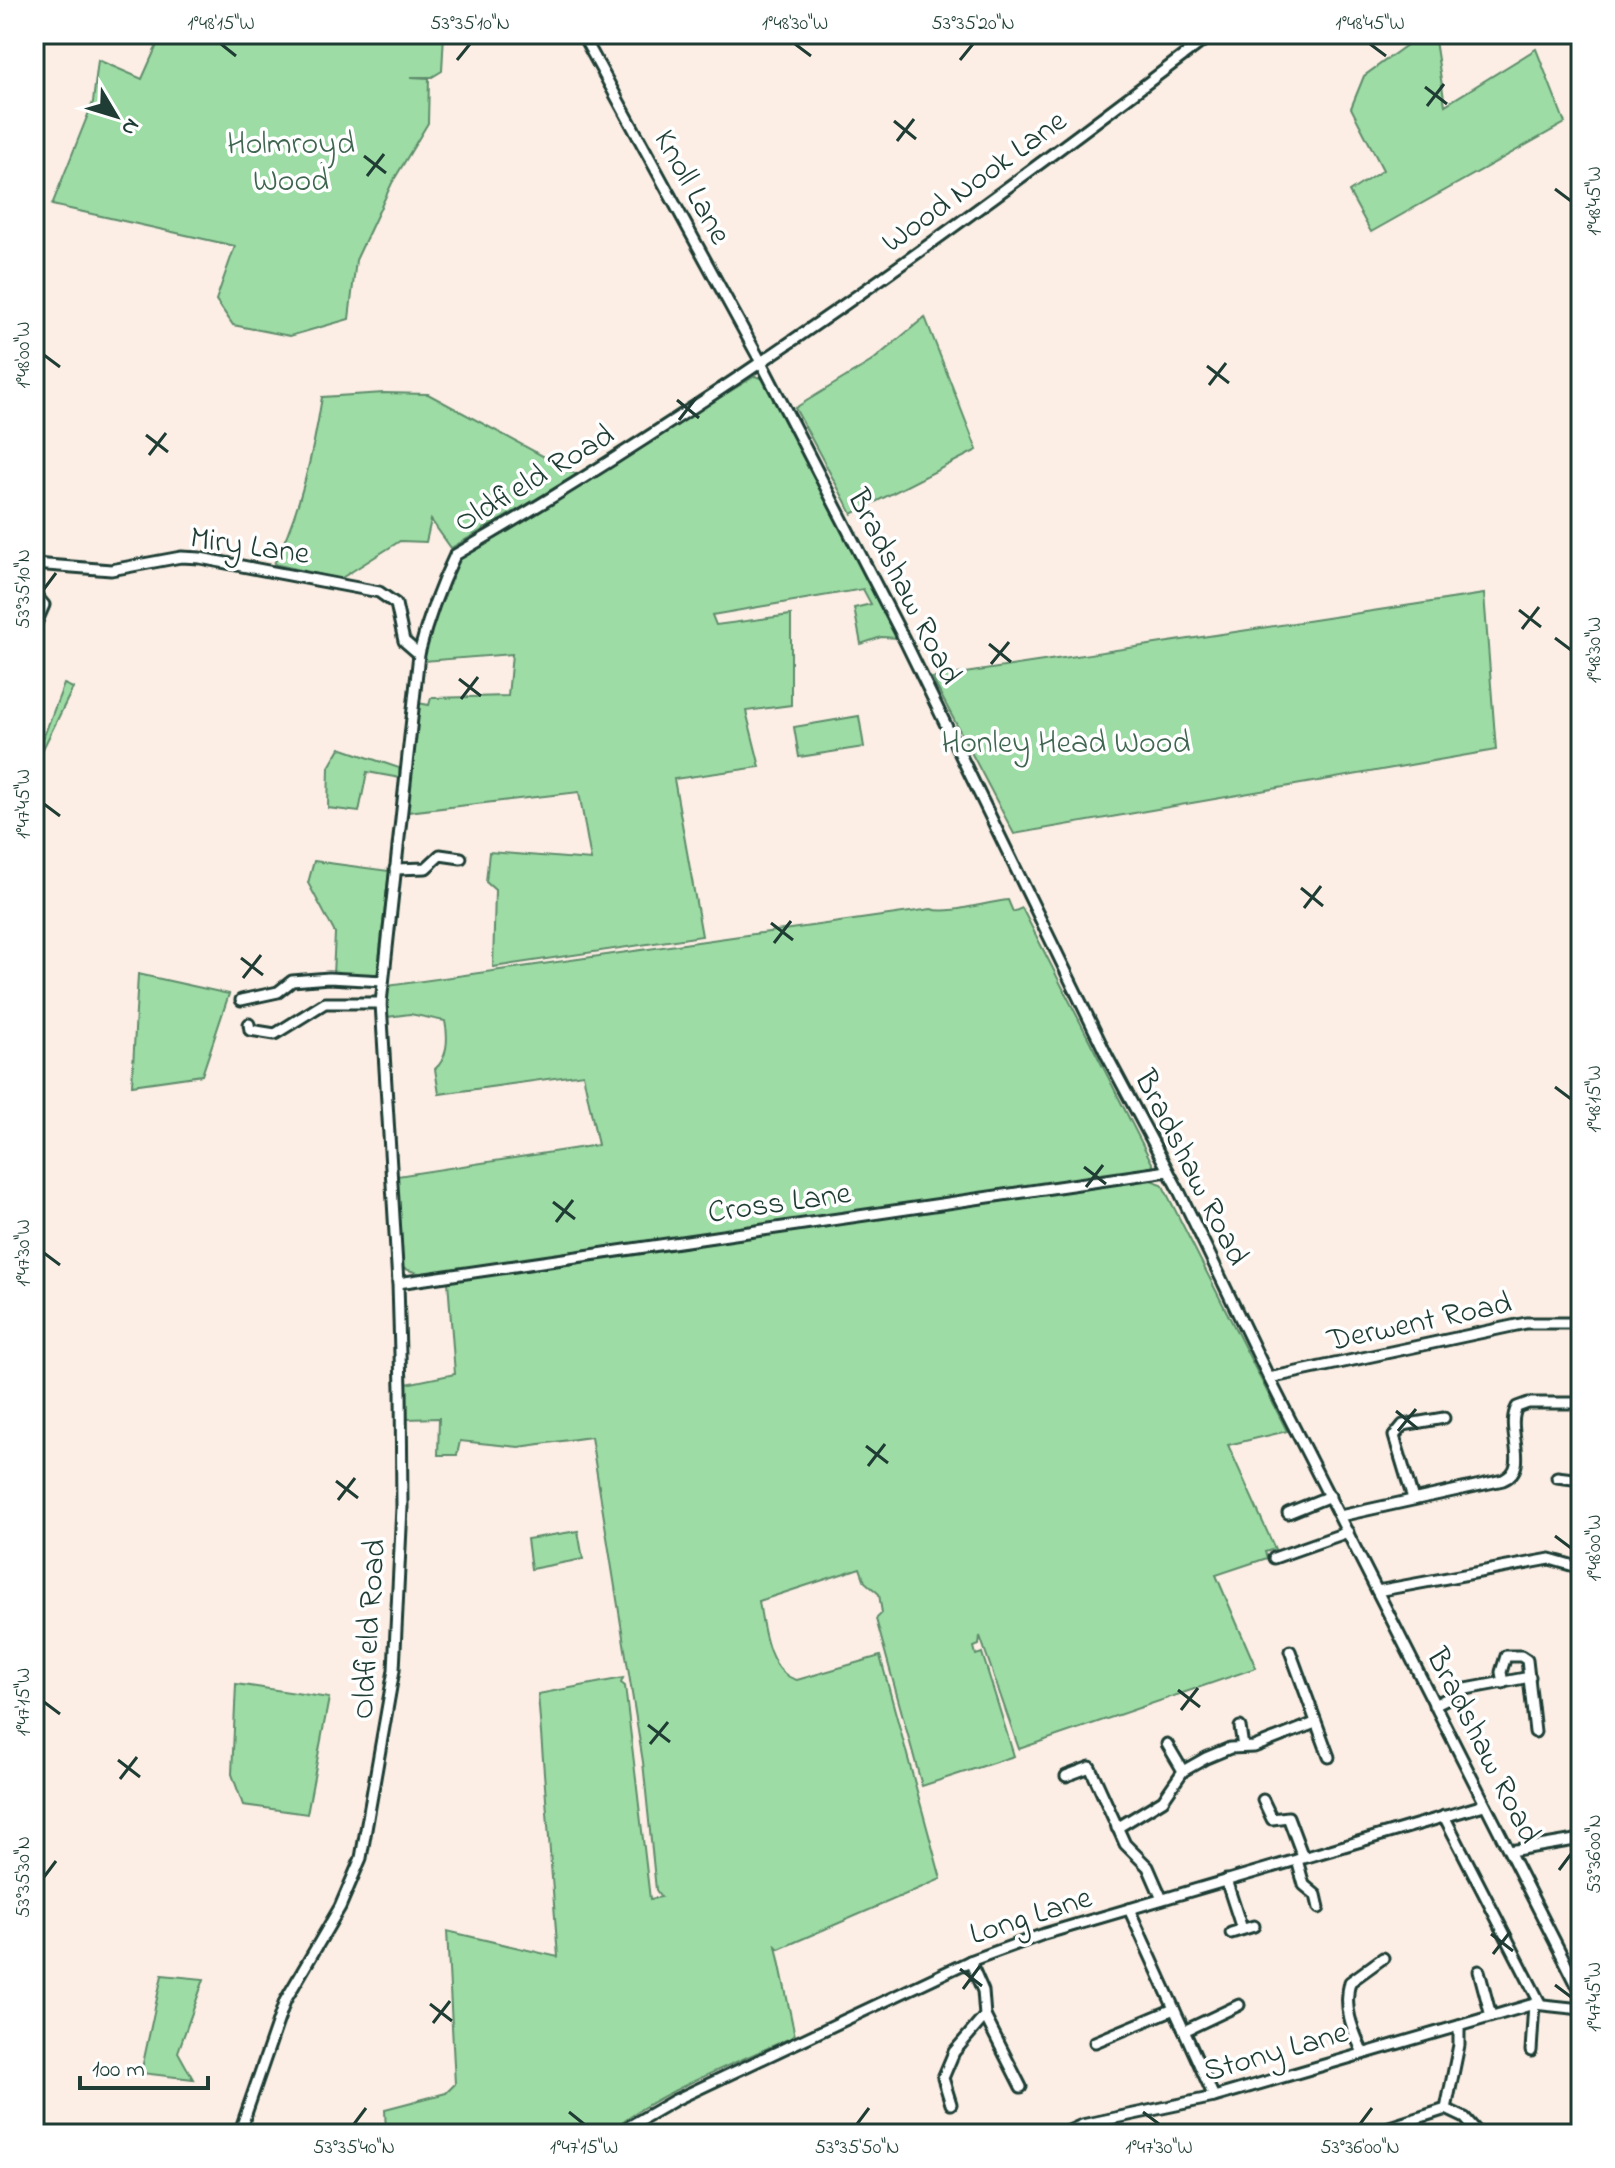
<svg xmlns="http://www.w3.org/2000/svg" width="1615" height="2168" viewBox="0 0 1615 2168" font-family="'Indie Flower',sans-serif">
<rect width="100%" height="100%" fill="#fceee4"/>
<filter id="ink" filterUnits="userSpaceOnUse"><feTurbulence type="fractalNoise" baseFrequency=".0125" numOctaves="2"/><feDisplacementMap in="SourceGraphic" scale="16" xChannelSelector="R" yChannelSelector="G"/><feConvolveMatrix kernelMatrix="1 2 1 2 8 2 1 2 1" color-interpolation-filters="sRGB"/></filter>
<g filter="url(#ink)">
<!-- green -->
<g fill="#9ddca4" stroke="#5e8c6c" stroke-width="2">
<polygon points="169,34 444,34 442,71 432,77 410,77 429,78 428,123 392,183 356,260 349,319 290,336 233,325 216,300 235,246 52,205 93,102 98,60 142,79 157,45"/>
<polygon points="1422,34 1434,34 1445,105 1536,49 1565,123 1371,232 1349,192 1383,170 1351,108 1364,76"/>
<polygon points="925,317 977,450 852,514 795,408 872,361"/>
<path d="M755 376 767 380 898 638 881 637 861 644 854 608 871 604 863 589 712 615 716 625 791 615V705L746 711 760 767 674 779 702 936 493 967 495 890 486 882 489 852 591 860 579 792 407 812 418 703 429 705 431 698 508 696 512 654 424 661C427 624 448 596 454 561Z"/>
<path d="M384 393 428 394 578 475 451 548 431 520 426 542 400 541 340 579 274 564C300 512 313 454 322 397Z"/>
<polygon points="1484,594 1496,750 1014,834 932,678"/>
<polygon points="64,684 73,688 34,767 34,762"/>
<polygon points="859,716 864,747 799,757 794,727"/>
<polygon points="340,748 399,768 400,778 367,772 359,812 328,808 329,767"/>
<polygon points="314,861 389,871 377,977 333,975 335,933 308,883"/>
<path d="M1008 900 1013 912 1022 908 1154 1167 424 1275 402 1268 397 1176 598 1145 583 1074 439 1094 435 1069C447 1059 449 1040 445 1021L410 1014 387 1017V986L931 909C948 915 987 902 1008 900Z"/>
<polygon points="138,974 229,994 202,1075 132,1085"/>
<path d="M1142 1177 1162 1184 1287 1431 1228 1445 1275 1549 1265 1552 1267 1558 1216 1575 1256 1668 1019 1749 980 1636 979 1645 974 1647 976 1655 982 1653 1014 1756 922 1786 876 1619 882 1613 879 1594 865 1582 860 1568 759 1601C763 1627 768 1673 797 1680L880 1656 941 1879 779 1949 776 1946 795 2036C745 2059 643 2098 608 2134H386L385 2109 446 2093 455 2084 447 1931 558 1957 538 1694 623 1678 621 1683 625 1686 650 1899 661 1897 656 1890 643 1762 591 1437 519 1447 460 1441 457 1455H438L439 1418 407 1419 406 1384 455 1374 448 1281Z"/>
<polygon points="578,1531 583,1559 531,1569 527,1539"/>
<polygon points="236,1684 329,1698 307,1814 243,1805 232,1774"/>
<polygon points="162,1975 204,1979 178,2052 193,2079 141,2073"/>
</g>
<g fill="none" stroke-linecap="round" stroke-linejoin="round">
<!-- minor casing -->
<g stroke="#1f3d34" stroke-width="15">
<g id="minor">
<polyline points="582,34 762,364 904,639 1107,1056 1180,1193 1269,1378 1581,1993"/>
<polyline points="34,564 111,570 181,557 200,558 379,592 396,604 404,641 419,654"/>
<polyline points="34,593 44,605 34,628"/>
<polyline points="395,869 426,868 440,855 461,858"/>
<polyline points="241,1000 278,992 292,981 329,978 383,981"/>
<polyline points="249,1024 250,1030 275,1034 325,1003 381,1003"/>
<polyline points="398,1283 1168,1171"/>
<polyline points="1269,1378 1526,1323 1581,1323"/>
<polyline points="1557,1477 1581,1480"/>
<polyline points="1413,1499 1394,1436 1403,1425 1444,1418"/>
<polyline points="1288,1513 1330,1496"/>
<path d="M1340 1516 1503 1480C1532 1467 1504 1430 1517 1407L1528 1403H1581"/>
<polyline points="1274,1558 1348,1532"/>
<polyline points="1377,1591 1550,1559 1581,1568"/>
<polyline points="1290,1651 1329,1757"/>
<polyline points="1503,1683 1501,1672 1506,1656 1521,1656 1527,1660 1535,1732"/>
<polyline points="1434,1705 1466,1689 1530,1677"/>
<polyline points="1240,1727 1243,1747"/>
<polyline points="1167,1744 1183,1771"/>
<polyline points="1066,1776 1090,1767 1125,1844 1148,1867 1162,1899"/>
<polyline points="1263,1800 1272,1819 1288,1817 1303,1857"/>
<polyline points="1444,1816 1540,2003"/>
<polyline points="1117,1828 1163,1800 1183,1771 1206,1758 1230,1748 1254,1747 1315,1723"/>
<polyline points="1510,1851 1581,1839"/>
<polyline points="1297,1860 1304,1885 1316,1895 1319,1908"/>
<polyline points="1226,1880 1242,1929"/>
<polyline points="1129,1909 1214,2097"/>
<polyline points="1231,1933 1254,1926"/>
<polyline points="1479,1971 1491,2016"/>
<polyline points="985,2016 1021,2087"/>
<polyline points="1184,2031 1239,2005"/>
<polyline points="1095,2042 1174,2009"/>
<path d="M1362 2051C1352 2028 1343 2007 1350 1982L1383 1958"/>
<polyline points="1531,2051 1534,2004"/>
<polyline points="951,2104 943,2078 954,2052 985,2016 983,1991 970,1961"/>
<polyline points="1446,2109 1459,2045 1459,2026"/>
<path d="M239 2134 285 2001 340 1907 361 1858 394 1670 402 1507 401 1389 398 1283 381 1003 419 654C427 621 440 586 455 555 721 401 968 220 1212 34"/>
<polyline points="616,2134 675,2100 970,1961 1044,1934 1484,1805"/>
<polyline points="1062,2134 1082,2125 1214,2097 1534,2004 1581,2009"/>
<polyline points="1368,2134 1446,2109 1465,2118 1479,2134"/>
</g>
</g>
<!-- minor -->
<use href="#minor" stroke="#fff" stroke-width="9"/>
</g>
</g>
<!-- ticks -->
<path fill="none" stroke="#1f3d34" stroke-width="3" d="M221 44 236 56M795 44 811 56M1370 44 1386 56M457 60 470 44M960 60 973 44M1425 87 1447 104M1427 106 1444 84M894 121 916 139M897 141 914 119M364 156 386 173M367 176 384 154M1555 189 1571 201M44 355 60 367M1207 366 1229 383M1209 385 1226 363M677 400 699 418M679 420 696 398M146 435 168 452M149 455 166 433M44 589 56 573M1519 610 1541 627M1522 629 1539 607M1555 638 1571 650M989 644 1011 662M991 664 1009 642M459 679 481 696M461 699 478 677M44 804 60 816M1301 888 1323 906M1304 908 1321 886M771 923 793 940M774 943 791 921M241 958 263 975M243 978 261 955M1555 1087 1571 1099M1084 1167 1106 1184M1086 1187 1103 1165M553 1202 575 1219M556 1222 573 1200M44 1253 60 1265M1396 1411 1418 1429M1398 1431 1416 1409M866 1446 888 1463M868 1466 885 1444M336 1481 358 1498M338 1500 355 1478M1555 1536 1571 1548M1178 1690 1200 1707M44 1702 60 1714M1181 1710 1198 1688M648 1725 670 1742M650 1744 668 1722M118 1760 140 1777M120 1779 137 1757M1559 1870 1571 1854M44 1877 56 1861M1491 1934 1513 1951M1493 1954 1510 1932M960 1969 982 1986M1555 1985 1571 1997M963 1989 980 1966M430 2004 452 2021M433 2023 450 2001M569 2112 584 2124M1143 2112 1159 2124M354 2124 366 2108M857 2124 869 2108M1360 2124 1372 2108"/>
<g text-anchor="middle" stroke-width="7" stroke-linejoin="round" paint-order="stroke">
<!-- park labels -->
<g font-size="32" fill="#3e6550" stroke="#fff">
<text x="291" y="153">Holmroyd<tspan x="291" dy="37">Wood</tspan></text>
<text x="1066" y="752">Honley Head Wood</text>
</g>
<!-- street labels -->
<g font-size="32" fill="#1f3d34" stroke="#fff">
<text transform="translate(973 180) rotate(-36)" y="11">Wood Nook Lane</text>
<text transform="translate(694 186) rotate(61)" y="11">Knoll Lane</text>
<text transform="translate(533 477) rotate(-31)" y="11">Oldfield Road</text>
<text transform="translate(250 544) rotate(8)" y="11">Miry Lane</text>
<text transform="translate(906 586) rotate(63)" y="11">Bradshaw Road</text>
<text transform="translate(1193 1167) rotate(63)" y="11">Bradshaw Road</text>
<text transform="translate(779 1201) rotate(-8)" y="11">Cross Lane</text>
<text transform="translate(1419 1320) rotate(-12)" y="11">Derwent Road</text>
<text transform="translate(367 1629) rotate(-86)" y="11">Oldfield Road</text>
<text transform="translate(1485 1745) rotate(63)" y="11">Bradshaw Road</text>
<text transform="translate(1030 1914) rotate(-18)" y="11">Long Lane</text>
<text transform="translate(1275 2050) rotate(-16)" y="11">Stony Lane</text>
</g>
</g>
<!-- margin -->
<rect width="1615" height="2168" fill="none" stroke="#fff" stroke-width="88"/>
<!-- north arrow -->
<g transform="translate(116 116) rotate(128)" stroke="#ffffff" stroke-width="6" paint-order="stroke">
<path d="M0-6L14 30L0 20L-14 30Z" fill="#1f3d34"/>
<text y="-12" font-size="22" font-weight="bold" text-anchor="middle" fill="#1f3d34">N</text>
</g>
<!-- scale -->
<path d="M80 2076v12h128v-12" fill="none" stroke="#1f3d34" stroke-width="4"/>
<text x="92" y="2076" font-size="24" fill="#1f3d34" stroke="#ffffff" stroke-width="6" paint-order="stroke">100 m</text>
<rect x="44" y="44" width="1527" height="2080" fill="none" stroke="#1f3d34" stroke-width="3"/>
<g font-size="20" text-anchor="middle" fill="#1f3d34">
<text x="221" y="29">1°48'15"W</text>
<text x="470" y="29">53°35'10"N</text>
<text x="795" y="29">1°48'30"W</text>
<text x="973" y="29">53°35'20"N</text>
<text x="1370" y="29">1°48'45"W</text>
<text transform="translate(1593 201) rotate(-90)" y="7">1°48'45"W</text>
<text transform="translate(22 355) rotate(-90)" y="7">1°48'00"W</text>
<text transform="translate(22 589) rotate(-90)" y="7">53°35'10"N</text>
<text transform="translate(1593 650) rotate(-90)" y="7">1°48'30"W</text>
<text transform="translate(22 804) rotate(-90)" y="7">1°47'45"W</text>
<text transform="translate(1593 1099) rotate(-90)" y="7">1°48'15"W</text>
<text transform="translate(22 1253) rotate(-90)" y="7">1°47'30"W</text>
<text transform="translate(1593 1548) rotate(-90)" y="7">1°48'00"W</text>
<text transform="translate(22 1702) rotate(-90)" y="7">1°47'15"W</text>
<text transform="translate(1593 1854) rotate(-90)" y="7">53°36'00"N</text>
<text transform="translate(22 1877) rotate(-90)" y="7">53°35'30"N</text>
<text transform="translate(1593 1997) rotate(-90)" y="7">1°47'45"W</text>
<text x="354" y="2153">53°35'40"N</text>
<text x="584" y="2153">1°47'15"W</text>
<text x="857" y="2153">53°35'50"N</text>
<text x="1159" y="2153">1°47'30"W</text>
<text x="1360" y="2153">53°36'00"N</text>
</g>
</svg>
